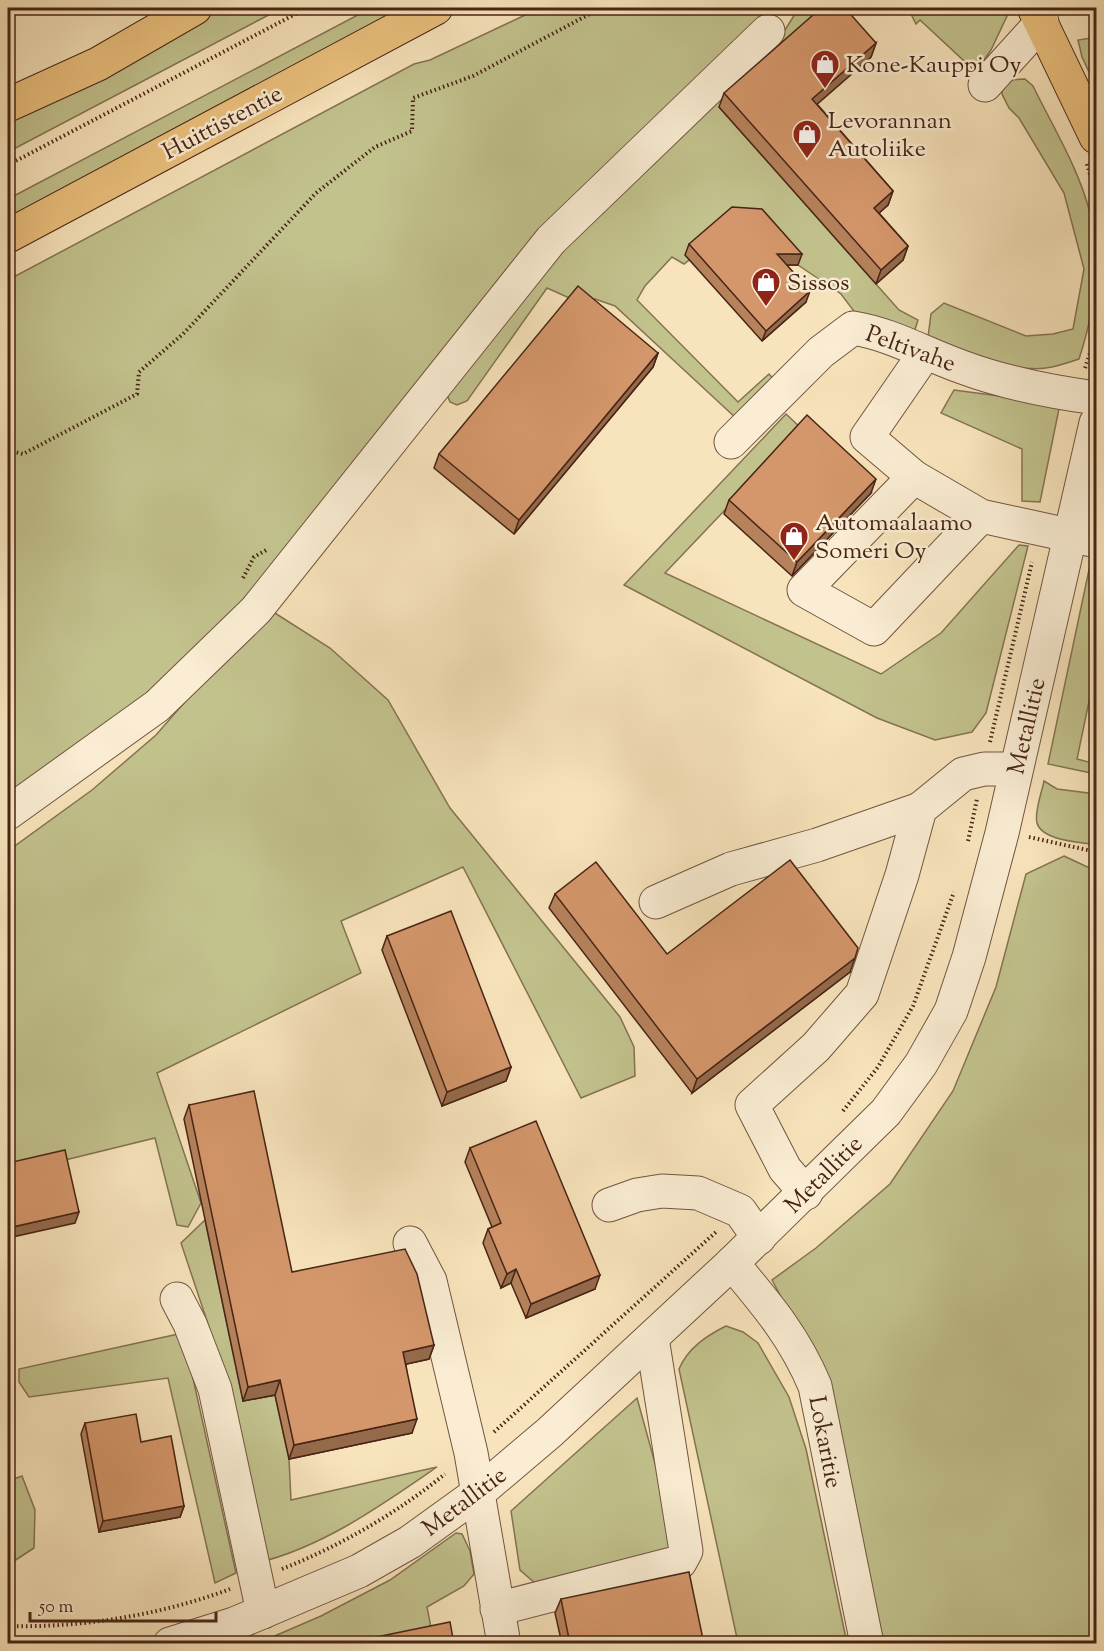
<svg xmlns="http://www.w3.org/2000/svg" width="1104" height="1651" viewBox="0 0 1104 1651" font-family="'Sorts Mill Goudy',serif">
<rect width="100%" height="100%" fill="#f8e4bc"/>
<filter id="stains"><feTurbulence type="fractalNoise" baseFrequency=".00333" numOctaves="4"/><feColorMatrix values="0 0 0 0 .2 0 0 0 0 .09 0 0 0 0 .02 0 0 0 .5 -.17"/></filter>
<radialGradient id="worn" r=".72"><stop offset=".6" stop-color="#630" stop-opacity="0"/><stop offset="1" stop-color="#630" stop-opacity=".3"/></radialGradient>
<!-- green -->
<g fill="#c2c28d" stroke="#847352" stroke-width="1.5">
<polygon points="222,8 282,8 8,152 8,122 161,44"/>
<polygon points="371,8 414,8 8,222 8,199"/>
<polygon points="540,8 778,8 757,34 598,183 223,634 8,804 8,280 414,64 430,60"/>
<polygon points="781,8 847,8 719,107 899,310 918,320 913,336 856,314 841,294 798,265 750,212 684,264 672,257 645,286 637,300 738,402 769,374 777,383 738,420 615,306 595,299 576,301 547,288 467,401 457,405 450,402 444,388 537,269 780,38 795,14"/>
<polygon points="908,8 1006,8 1008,14 991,50 976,72 920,20 916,24"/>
<polygon points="1091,38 1096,43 1096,87 1082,57 1078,40"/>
<path d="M1025 79 1033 86C1053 127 1079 169 1090 213 1103 262 1094 313 1079 359 1070 362 1061 365 1052 367 1015 375 961 352 928 337L931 314 944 303 1026 336 1053 334 1073 329 1084 269 1064 193 1019 118 1009 108 1002 94V87L1009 80Z"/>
<polygon points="954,390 1060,404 1040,502 1022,501 1022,449 941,413"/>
<polygon points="786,414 802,429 665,573 881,674 941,633 1019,545 1028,546 986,713 972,732 935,740 877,718 624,585"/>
<polygon points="1090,565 1096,565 1096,668 1077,759 1096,764 1096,774 1048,764"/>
<polygon points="267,608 330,648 388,700 450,808 620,1017 634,1047 635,1076 581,1098 463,867 341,921 361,973 157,1073 201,1203 188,1227 177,1225 155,1138 8,1174 8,851 92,790 156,735"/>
<path d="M1044 781 1057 789 1096 794V845C1081 842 1042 841 1037 823 1034 812 1042 792 1044 781Z"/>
<path d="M1064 856 1096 871V1643H883C855 1520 834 1392 772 1280L816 1248 890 1184 953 1091 996 987 1026 874Z"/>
<path d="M205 1220 243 1401 275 1395 289 1459 291 1500 437 1467C382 1505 323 1547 257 1563L209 1327 181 1243Z"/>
<path d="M726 1326 743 1332 758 1343 789 1397 806 1449 847 1643H738L679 1369C688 1348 706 1336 726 1326Z"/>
<polygon points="183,1333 236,1573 215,1583 168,1378 29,1397 19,1382 19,1369"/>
<polygon points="637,1398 666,1503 672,1546 668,1552 536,1584 520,1570 511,1511"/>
<polygon points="22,1476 35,1510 34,1548 8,1565 8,1481"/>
<polygon points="456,1533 462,1534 470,1551 474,1574 464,1586 427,1607 433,1638 407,1644 256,1644 321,1616 390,1580"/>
</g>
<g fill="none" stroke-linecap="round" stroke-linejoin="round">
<!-- minor casing -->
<g stroke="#735440" stroke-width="35">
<g id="minor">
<polyline points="985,85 1042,22"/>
<path d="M731 442 821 352 853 328C891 334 925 354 962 367 1005 383 1051 392 1096 398"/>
<polyline points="914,477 867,437 925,353"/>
<polyline points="981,516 914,477 804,590 874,629 981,516 1096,541"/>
<polyline points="8,813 157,706 256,610 551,240 768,31"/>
<polyline points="656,902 731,869 817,845 920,809"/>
<polyline points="806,1193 785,1169 752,1105 816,1047 862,994 902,875 920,809 963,774 984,769 1015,769"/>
<polyline points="609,1205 637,1195 662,1191 698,1193 740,1211 759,1238"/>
<polyline points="410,1243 430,1281 471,1453 504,1644"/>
<path d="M732 1263C767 1305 794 1336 815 1386L867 1644"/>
<polyline points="177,1299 190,1324 215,1389 263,1612"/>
<polyline points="497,1609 680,1562 686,1551 652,1338"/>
<polyline points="170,1644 234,1624 359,1571 410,1542 478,1493 550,1432 732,1263 886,1112 921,1064 951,1011 969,957 1002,833 1096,423"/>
</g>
</g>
<!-- major casing -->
<g stroke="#472416" stroke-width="35">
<g id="major">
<polyline points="1034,8 1096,137"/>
<polyline points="8,105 98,64 195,8"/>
</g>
</g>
<!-- highway casing -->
<g stroke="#472416" stroke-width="35">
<polyline id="highway" points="8,236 436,8"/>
</g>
<!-- path -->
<g stroke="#472416" stroke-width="4" stroke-dasharray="1.5 3" stroke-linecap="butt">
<polyline points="1087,164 1096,195"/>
<polyline points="8,165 307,8"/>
<polyline points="1085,368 1096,335"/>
<polyline points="8,450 23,454 137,394 139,372 183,334 316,193 375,147 412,131 413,98 473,76 601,8"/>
<polyline points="243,578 254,557 268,549"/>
<polyline points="990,742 1032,562"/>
<polyline points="1029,837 1096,852"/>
<polyline points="968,841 977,799"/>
<polyline points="843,1111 878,1067 913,1006 954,892"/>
<polyline points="494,1432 716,1232"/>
<path d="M282 1569C340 1546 397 1513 445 1474"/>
<path d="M8 1626C81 1628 161 1615 230 1589"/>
</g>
<!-- minor -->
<use href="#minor" stroke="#faedd3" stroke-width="33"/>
<!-- major -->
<use href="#major" stroke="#ecc27e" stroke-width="33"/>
<!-- highway -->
<use href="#highway" stroke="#ecc27e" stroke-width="33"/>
</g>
<!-- wall -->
<g fill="#b6825c" stroke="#472416" stroke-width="1.5">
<polygon points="876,43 871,57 817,104 893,191 888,205 879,213 908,246 903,260 876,284 719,107 724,93"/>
<polygon points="689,244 798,265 787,265 806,302 762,341 685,255"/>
<polygon points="658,353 653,367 514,534 434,468 439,454"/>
<polygon points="871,493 792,576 724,514 729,500"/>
<polygon points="555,894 667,954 850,972 692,1093 549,908"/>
<polygon points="387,936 511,1067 506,1081 442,1106 382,950"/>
<polygon points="189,1105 292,1272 434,1345 429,1359 406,1364 412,1433 289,1459 275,1395 243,1401 184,1119"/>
<polygon points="470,1148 595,1289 526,1318 511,1283 501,1288 483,1243 488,1229 492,1227 465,1162"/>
<polygon points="85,1423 141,1442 184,1506 180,1517 99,1532 81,1434"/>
<polygon points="561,1599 704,1644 562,1644 555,1613"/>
</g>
<!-- shaded-wall -->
<g fill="#946a4b" stroke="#472416" stroke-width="1.5">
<polygon points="876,43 871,57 807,113 812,99"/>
<polygon points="893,191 888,205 869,222 874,208"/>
<polygon points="908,246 903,260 876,284 881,270"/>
<polygon points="777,254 802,254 798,265 773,265"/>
<polygon points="810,291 806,302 762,341 766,331"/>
<polygon points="658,353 653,367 514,534 519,520"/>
<polygon points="876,479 871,493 792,576 797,562"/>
<polygon points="855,958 850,972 692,1093 697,1079"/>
<polygon points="511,1067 506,1081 442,1106 447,1092"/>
<polygon points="79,1212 75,1223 8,1238 8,1228"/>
<polygon points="516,1269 511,1283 501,1288 507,1274"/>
<polygon points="600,1275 595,1289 526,1318 531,1304"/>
<polygon points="434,1345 429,1359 398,1366 403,1352"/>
<polygon points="280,1380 275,1395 243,1401 248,1387"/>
<polygon points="417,1419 412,1433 289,1459 294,1445"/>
<polygon points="184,1506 180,1517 99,1532 103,1521"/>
</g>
<!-- building -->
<g fill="#d4976b" stroke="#472416" stroke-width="1.5">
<polygon points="821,8 845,8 876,43 812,99 893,191 874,208 908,246 881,270 724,93"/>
<polygon points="732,207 762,209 802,254 777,254 810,291 766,331 689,244"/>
<polygon points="578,286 658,353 519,520 439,454"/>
<polygon points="807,415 876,479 797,562 729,500"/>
<polygon points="790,860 858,948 855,958 697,1079 555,894 596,862 667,954"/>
<polygon points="451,911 511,1067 447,1092 387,936"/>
<polygon points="254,1091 292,1272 405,1249 417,1274 434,1345 403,1352 417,1419 294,1445 280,1380 248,1387 189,1105"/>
<polygon points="536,1121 600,1275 531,1304 516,1269 507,1274 488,1229 501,1223 470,1148"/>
<polygon points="65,1150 79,1212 8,1228 8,1163"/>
<polygon points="136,1414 141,1442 171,1436 184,1506 103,1521 85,1423"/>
<polygon points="689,1572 704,1644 570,1644 561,1599"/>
<polygon points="450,1622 454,1644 342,1644"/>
</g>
<!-- icons -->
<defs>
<g id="shop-pin" transform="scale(1.5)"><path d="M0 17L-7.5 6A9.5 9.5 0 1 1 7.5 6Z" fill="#8f2418" stroke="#faedd3"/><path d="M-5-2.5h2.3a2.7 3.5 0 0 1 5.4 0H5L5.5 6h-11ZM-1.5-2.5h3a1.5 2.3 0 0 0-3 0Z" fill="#fff"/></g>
</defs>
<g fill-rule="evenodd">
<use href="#shop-pin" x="825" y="64"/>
<use href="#shop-pin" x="807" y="134"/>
<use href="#shop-pin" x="766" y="282"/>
<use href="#shop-pin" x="794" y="536"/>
</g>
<g text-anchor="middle" stroke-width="5" stroke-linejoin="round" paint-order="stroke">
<!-- poi labels -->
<g font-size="24" fill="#472416" stroke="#faedd3" text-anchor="start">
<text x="846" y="72">Kone-Kauppi Oy</text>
<text x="828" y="128">Levorannan<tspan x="828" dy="28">Autoliike</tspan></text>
<text x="787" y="290">Sissos</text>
<text x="815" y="530">Automaalaamo<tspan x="815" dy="28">Someri Oy</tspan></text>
</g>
<!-- street labels -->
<g font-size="24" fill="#472416" stroke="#faedd3">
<text transform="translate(222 122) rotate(-28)" y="8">Huittistentie</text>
<text transform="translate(911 348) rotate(20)" y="8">Peltivahe</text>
<text transform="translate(1026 726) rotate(-77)" y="8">Metallitie</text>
<text transform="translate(823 1174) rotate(-45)" y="8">Metallitie</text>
<text transform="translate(826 1442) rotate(79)" y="8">Lokaritie</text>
<text transform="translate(464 1501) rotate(-37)" y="8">Metallitie</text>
</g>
</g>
<!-- margin -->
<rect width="1104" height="1651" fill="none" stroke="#f8e4bc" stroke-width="30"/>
<rect x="9" y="9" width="1086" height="1633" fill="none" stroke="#472416" stroke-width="3"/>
<rect x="15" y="15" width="1074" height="1621" fill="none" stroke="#472416" stroke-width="1.5"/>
<!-- scale -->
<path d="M30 1612v9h186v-9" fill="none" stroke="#472416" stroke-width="3"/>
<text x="39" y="1612" font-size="18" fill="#472416" stroke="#faedd3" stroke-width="4.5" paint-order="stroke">50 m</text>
<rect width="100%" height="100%" filter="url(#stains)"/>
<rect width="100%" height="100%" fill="url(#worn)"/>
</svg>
